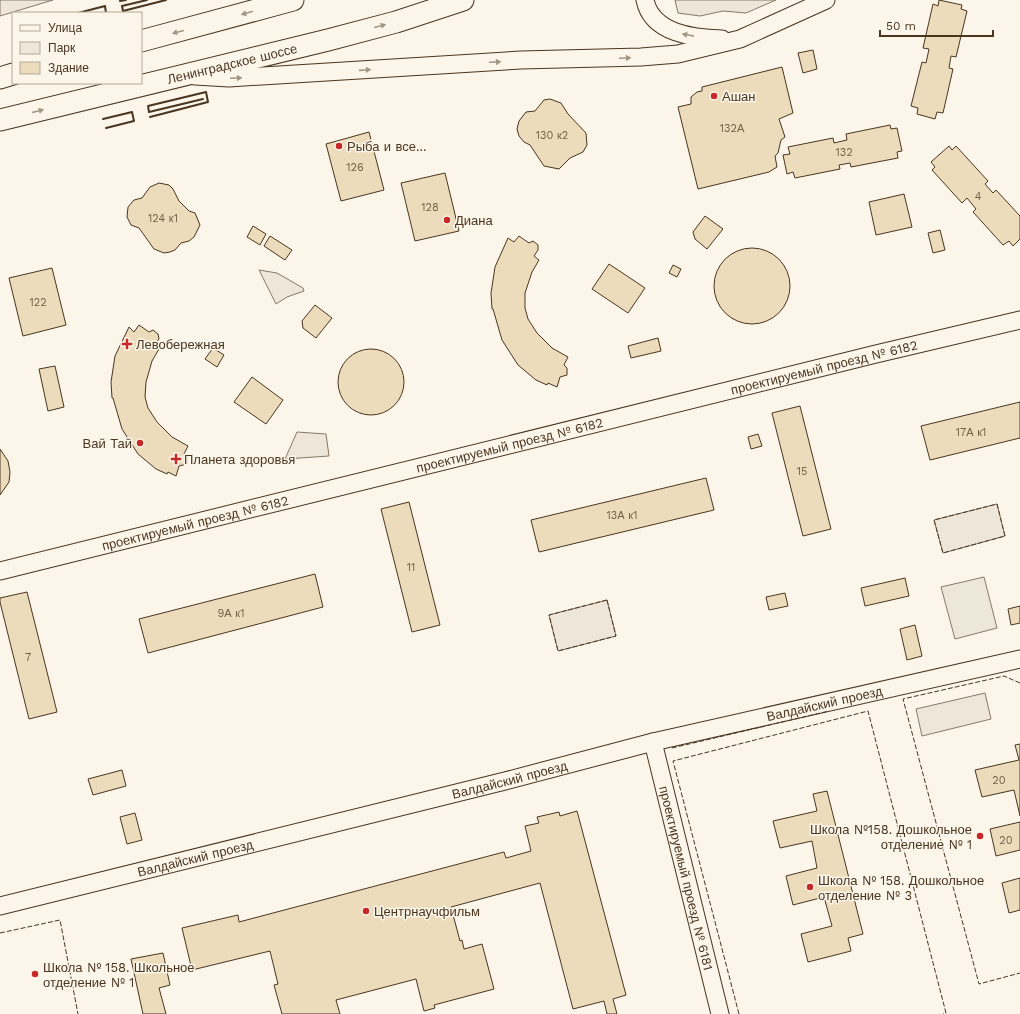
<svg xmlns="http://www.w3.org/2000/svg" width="1020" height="1014" viewBox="0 0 1020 1014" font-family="'Work Sans',sans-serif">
<rect width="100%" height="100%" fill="#fbf6e9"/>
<!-- green -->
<g fill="#ede6d9" stroke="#887966">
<polygon points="0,0 53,0 0,16"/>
<polygon points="675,0 776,0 746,13 723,11 700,16 678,13"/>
<polygon points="259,270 277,273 303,288 304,291 287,297 276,304"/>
<polygon points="297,432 326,434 329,456 285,459"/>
<polygon points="997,504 1005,536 943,553 934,520"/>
<polygon points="607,600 616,636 558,651 549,615"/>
<polygon points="985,693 991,719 922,736 916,709"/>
</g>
<!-- parking -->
<polygon fill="#ede7d9" stroke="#887966" points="984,577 997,628 955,639 941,587"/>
<!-- building -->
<g fill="#ecdcbc" stroke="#4a3520">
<polygon points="939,0 962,5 961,9 967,11 956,57 951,56 949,68 953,69 943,113 937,112 935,119 917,114 918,108 911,106 922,62 926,63 929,49 923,48 933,4 938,6"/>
<polygon points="813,50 817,69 803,73 798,53"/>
<polygon points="782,67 793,113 779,119 785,137 781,140 778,153 775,156 777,167 769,172 698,189 678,107 691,104 691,97 697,92 702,91 702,87"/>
<polygon points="550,99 561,103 568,114 586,133 587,145 583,152 570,158 559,169 544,166 530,145 524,142 519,136 517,129 519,121 526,112 535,111 544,100"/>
<polygon points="890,125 891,129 897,128 902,151 897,152 898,158 851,167 850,163 839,165 840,169 795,178 793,172 787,174 783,155 790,154 788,147 833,138 834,143 847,140 846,134"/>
<polygon points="369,132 384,190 341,201 326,144"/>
<polygon points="949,146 952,150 956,146 988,181 985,184 993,193 996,190 1020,216 1020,239 1013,246 1009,241 1003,245 973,212 976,209 967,198 962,203 932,170 935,167 931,162"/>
<polygon points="445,173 459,231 415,241 401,183"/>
<polygon points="159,183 169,185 173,189 179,201 189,211 195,213 200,225 194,237 189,241 181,243 175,250 170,252 164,253 154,249 139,228 131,225 127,217 128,207 134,200 142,198 150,187"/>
<polygon points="904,194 912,227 876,235 869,202"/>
<polygon points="705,216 723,229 707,249 695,239 693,232"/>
<polygon points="253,226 266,234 260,245 247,237"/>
<polygon points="940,230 945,250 933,253 928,233"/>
<polygon points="270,236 292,250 285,260 264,246"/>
<polygon points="519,236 529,243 533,241 538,245 538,250 534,256 539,260 532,272 525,293 525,308 528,319 537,333 552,348 568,357 564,365 567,368 567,375 560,377 557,387 548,383 547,385 536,380 518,365 502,340 493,309 492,309 491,293 495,267 508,238 514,242"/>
<circle cx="752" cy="286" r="38"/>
<polygon points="609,264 645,288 628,313 592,289"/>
<polygon points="673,265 681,269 677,277 669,273"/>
<polygon points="52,268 66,325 23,336 9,278"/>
<polygon points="315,305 332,318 316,338 303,328 302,321"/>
<polygon points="139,325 149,332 153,330 158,334 159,339 154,345 159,349 152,361 146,382 145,397 148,408 157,422 172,437 188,446 184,454 187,457 187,464 179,466 176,476 168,472 167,474 156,469 138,454 122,429 113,398 112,398 111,382 115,356 129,327 134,332"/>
<polygon points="658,338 661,351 631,358 628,346"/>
<polygon points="213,348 224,355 217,367 205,359"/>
<circle cx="371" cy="382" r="33"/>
<polygon points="55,366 64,407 48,411 39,369"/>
<polygon points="252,377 283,400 266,424 234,402"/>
<polygon points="1020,402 1020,438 930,460 921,426"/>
<polygon points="800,406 831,529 803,536 772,413"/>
<polygon points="758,434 762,446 751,449 748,437"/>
<polygon points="0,449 8,461 10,472 9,482 0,495"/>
<polygon points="706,478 714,510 539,552 531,520"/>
<polygon points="409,502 440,625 412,632 381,509"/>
<polygon points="315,574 323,607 148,653 139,619"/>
<polygon points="905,578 909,596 865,606 861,588"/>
<polygon points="27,592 57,712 29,719 0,602 0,598"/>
<polygon points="785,593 788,606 769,610 766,597"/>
<polygon points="1020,606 1020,623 1011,625 1008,609"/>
<polygon points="915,625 922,656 907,660 900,629"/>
<polygon points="1020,744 1020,816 1014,790 982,797 975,770 1019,760 1015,745"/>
<polygon points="122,770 126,786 93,795 88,779"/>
<polygon points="827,791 863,934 848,938 851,951 808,962 801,934 832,926 824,897 793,905 786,876 817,868 812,841 780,848 773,821 817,811 813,794"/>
<polygon points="577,811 626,995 613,999 617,1014 607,1014 604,1001 573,1009 540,883 451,907 460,941 462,940 464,949 482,944 494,989 434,1005 435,1008 424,1011 416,979 336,1000 340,1014 282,1014 274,985 278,984 270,951 192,970 182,928 238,915 239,922 504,852 506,858 531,851 525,826 539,823 537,817 559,812 560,816"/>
<polygon points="135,813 142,840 127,844 120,817"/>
<polygon points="1020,822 1020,850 996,856 990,829"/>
<polygon points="1020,878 1020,910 1009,913 1002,883"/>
<polygon points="163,953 170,985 159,988 166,1014 143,1014 131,959"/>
</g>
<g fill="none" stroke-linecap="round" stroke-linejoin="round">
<!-- minor casing -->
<g stroke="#4a3520" stroke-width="19">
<g id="minor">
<path d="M645 0C652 34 694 38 722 39"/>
<polyline points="195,76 229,78 521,60 641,57 678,54 740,39 826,0"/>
<path id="s1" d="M0 571 876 354 1020 320"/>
<path id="s2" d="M653 742 720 1014"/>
<path id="s3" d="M0 906 505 781 653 742 1020 659"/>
</g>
</g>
<!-- major casing -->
<g stroke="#4a3520" stroke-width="23">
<g id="major">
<polyline points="141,41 293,0"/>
<polyline points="0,78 13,74"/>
<path id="s4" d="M0 120 328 40 396 22 463 0"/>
</g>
</g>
<!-- minor -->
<use href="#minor" stroke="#fbf6e9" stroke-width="17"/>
<!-- major -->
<use href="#major" stroke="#fbf6e9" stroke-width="21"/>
<!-- fence -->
<g stroke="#4a3520" stroke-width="1" stroke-dasharray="5 2" stroke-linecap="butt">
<polygon points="997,504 1005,536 943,553 934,520"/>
<polygon points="607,600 616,636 558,651 549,615"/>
<polyline points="1020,683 1004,676 903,699 979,984 1020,973"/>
<polyline points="672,748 829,711"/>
<polyline points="0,933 60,920 78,1014"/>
<polyline points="739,1014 673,761 868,711 946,1013 943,1014"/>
</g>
<!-- wall -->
<g stroke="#4a3520" stroke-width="2">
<polyline points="147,0 122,6 123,11 166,0"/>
<polyline points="120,1 126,0"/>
<polyline points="78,13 105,6 106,13"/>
<polyline points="150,117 208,102 206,92 148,106 149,112 203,99"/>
<polyline points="103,119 132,112 134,121 106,128"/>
</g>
</g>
<!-- one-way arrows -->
<defs><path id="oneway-solid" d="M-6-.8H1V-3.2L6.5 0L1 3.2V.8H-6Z"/></defs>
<g fill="#a29684">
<use href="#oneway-solid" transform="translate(247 13) rotate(164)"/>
<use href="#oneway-solid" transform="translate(380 26) rotate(-15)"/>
<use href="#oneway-solid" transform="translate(178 32) rotate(166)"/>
<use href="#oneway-solid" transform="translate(688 35) rotate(-169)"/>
<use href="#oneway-solid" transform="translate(625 58) rotate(-2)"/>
<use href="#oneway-solid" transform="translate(495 62) rotate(-3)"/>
<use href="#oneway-solid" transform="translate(365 70) rotate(-4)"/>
<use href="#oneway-solid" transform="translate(236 78) rotate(-3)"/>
<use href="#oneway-solid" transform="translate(38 111) rotate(-14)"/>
</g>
<!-- markers -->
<g fill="#c62828" stroke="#fbf6e9" stroke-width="1.5">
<circle cx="714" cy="96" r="4"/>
<circle cx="339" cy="146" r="4"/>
<circle cx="447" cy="220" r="4"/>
<path d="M125 338h4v4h4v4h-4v4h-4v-4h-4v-4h4z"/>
<circle cx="140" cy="443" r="4"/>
<path d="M174 453h4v4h4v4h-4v4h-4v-4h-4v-4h4z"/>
<circle cx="980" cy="836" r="4"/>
<circle cx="810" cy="887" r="4"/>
<circle cx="366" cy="911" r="4"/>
<circle cx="35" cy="974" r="4"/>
</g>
<g text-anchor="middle" stroke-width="3" stroke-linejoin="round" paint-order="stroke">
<!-- number labels -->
<g font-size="11" fill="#725f47">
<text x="732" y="132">132А</text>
<text x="552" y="139">130 к2</text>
<text x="844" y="156">132</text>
<text x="355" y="171">126</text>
<text x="978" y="200">4</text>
<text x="430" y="211">128</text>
<text x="163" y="222">124 к1</text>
<text x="38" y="306">122</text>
<text x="971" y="436">17А к1</text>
<text x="802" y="475">15</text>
<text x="622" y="519">13А к1</text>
<text x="411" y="571">11</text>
<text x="231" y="617">9А к1</text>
<text x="28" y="661">7</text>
<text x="999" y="784">20</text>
<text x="1006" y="844">20</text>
</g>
<!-- street labels -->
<g font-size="13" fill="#4a3520" stroke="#fbf6e9">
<text dy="5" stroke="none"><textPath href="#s4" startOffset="239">Ленинградское шоссе</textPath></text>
<text dy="5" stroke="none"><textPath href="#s1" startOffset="849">проектируемый проезд № 6182</textPath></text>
<text dy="5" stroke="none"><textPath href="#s1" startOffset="525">проектируемый проезд № 6182</textPath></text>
<text dy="5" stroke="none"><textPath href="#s1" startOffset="201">проектируемый проезд № 6182</textPath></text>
<text dy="5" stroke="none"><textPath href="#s3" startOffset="849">Валдайский проезд</textPath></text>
<text dy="5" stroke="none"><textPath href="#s3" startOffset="525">Валдайский проезд</textPath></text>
<text dy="5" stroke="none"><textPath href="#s3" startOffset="201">Валдайский проезд</textPath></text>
<text dy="5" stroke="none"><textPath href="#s2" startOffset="140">проектируемый проезд № 6181</textPath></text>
</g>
<!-- poi labels -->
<g font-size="13" fill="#4a3520" stroke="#fbf6e9" text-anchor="start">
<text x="722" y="101">Ашан</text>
<text x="347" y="151">Рыба и все...</text>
<text x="455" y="225">Диана</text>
<text x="136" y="349">Левобережная</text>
<text x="132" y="448" text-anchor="end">Вай Тай</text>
<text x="184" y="464">Планета здоровья</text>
<text x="972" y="834" text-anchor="end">Школа №158. Дошкольное<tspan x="972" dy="15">отделение № 1</tspan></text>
<text x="818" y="885">Школа № 158. Дошкольное<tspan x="818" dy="15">отделение № 3</tspan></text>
<text x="374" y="916">Центрнаучфильм</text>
<text x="43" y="972">Школа № 158. Школьное<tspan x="43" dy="15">отделение № 1</tspan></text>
</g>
</g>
<!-- legend -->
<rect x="12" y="12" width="130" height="72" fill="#fbf6e9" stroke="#b4a999"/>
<rect x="20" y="25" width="20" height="6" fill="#fbf6e9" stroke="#b4a999"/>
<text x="48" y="32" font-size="12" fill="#4a3520">Улица</text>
<rect x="20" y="42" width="20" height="12" fill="#ede6d9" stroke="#b4a999"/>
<text x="48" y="52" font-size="12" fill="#4a3520">Парк</text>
<rect x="20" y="62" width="20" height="12" fill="#ecdcbc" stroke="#b4a999"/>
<text x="48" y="72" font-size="12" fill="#4a3520">Здание</text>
<!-- scale -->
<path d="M880 30v6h113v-6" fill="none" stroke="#4a3520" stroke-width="2"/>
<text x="886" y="30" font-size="12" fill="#4a3520" stroke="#fbf6e9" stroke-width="3" paint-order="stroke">50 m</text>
</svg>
